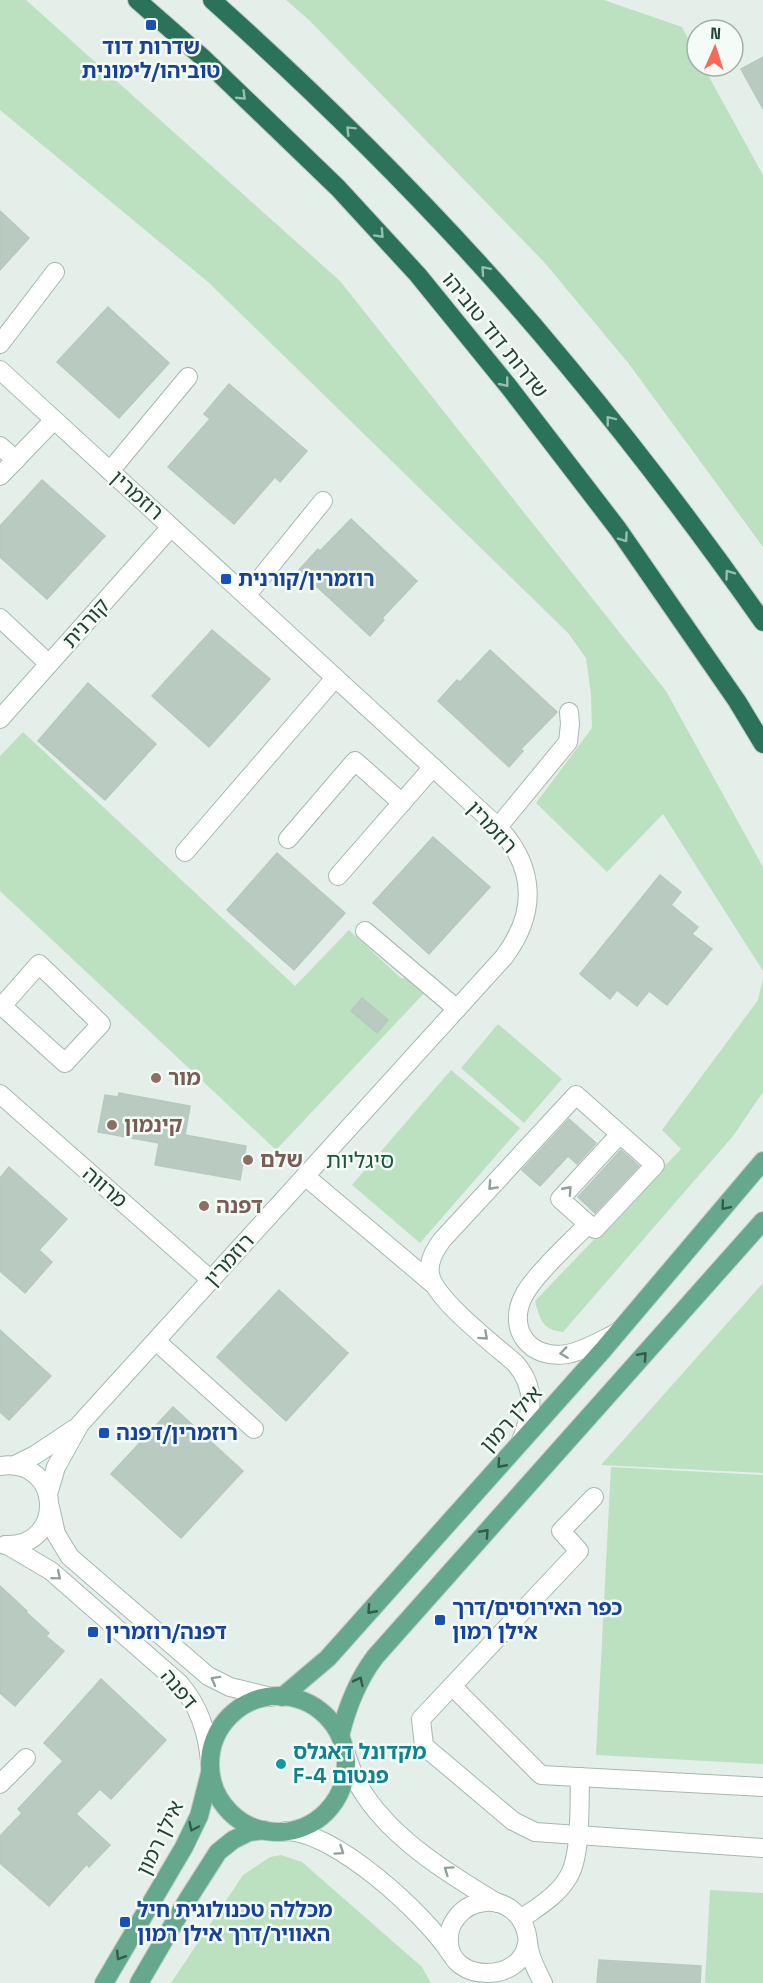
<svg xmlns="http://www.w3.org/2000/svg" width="763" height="1983" viewBox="0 0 763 1983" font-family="'Space Grotesk','Noto Sans Hebrew',sans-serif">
<rect width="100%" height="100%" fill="#e4efe9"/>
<!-- green -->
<g fill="#bce1c1">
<polygon points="0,0 26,0 340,281 666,691 763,867 763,971 663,814 607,872 536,803 592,728 591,695 586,658 568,633 208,282 0,110"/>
<polygon points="286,0 604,0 682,27 697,55 697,66 703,66 763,175 763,547 629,364 544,262 310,21"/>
<polygon points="23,732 295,986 349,930 402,979 412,969 430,987 276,1150 0,891 0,756"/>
<path d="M763 978V1092L733 1136 563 1332C542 1330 540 1319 535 1301L681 1149 662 1130 758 1000Z"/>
<polygon points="498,1024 562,1079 524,1123 461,1068"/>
<polygon points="451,1070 520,1128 420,1243 352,1185"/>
<polygon points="763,1283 763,1473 601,1465"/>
<polygon points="611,1467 763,1475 763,1764 596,1755"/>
<polygon points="281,1855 302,1862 422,1967 431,1983 171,1983 243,1875 270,1857"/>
<polygon points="710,1890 763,1893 763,1983 705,1983"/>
</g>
<!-- building -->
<g fill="#b9cac1" stroke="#b6c9bf" stroke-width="1.5">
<polygon points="763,57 763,109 741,69"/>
<polygon points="0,211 29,238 0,270"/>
<polygon points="108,307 169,363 119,418 57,362"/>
<polygon points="229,384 307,451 280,482 275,477 234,524 168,467 210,419 204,414"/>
<polygon points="42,480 105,536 47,599 0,557 0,526"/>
<polygon points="351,519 417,581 382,618 384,620 370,636 299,570 318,549 320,551"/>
<polygon points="212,630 270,679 209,747 152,696"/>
<polygon points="490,650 557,712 521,749 523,751 509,767 438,701 457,680 460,682"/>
<polygon points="88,683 156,744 105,800 38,741"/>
<polygon points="433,837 490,887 429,954 373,903"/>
<polygon points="277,853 345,913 294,970 227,910"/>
<polygon points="660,875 681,892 671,905 698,927 692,934 712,949 667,1005 649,991 637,1006 617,990 610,999 580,974"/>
<polygon points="362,998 388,1020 377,1033 351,1011"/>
<polygon points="119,1093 190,1106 185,1135 246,1146 240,1180 155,1165 159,1143 98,1132 105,1095 118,1097"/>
<polygon points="569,1119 596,1143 577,1164 568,1156 540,1186 522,1170"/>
<polygon points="621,1150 639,1166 595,1213 578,1197"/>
<polygon points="9,1167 67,1219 39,1250 52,1262 25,1293 0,1271 0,1178"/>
<polygon points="279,1290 348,1353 286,1421 217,1357"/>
<polygon points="0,1330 51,1376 9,1420 0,1412"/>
<polygon points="173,1407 243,1471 181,1538 111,1474"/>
<polygon points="0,1586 27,1611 26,1612 49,1633 46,1636 64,1651 15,1706 0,1693"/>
<polygon points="101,1679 166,1740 111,1799 100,1789 76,1814 110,1845 89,1867 87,1864 49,1906 0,1863 0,1836 22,1813 18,1809 63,1761 44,1743"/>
<polygon points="599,1960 701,1966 700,1983 597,1983"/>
</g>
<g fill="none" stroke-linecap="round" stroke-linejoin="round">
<!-- minor casing -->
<g stroke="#a6b8af" stroke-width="20">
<g id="minor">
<polyline points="0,344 55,272"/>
<path d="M0 370 498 827C536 868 537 913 504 957L80 1424 56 1467 48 1494"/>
<polyline points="0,446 16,460"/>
<polyline points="110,471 188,377"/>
<polyline points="0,476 54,420"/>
<polyline points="246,596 323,501"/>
<polyline points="0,618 49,664"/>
<polyline points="0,719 171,527"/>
<polyline points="498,827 568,742 570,724 569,712"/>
<polyline points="288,839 355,761 402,803"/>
<polyline points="185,852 335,678"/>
<polyline points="338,876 433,767"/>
<polyline points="365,931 457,1009"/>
<polygon points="39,964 101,1024 65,1063 2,1006"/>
<polyline points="0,1094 211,1280"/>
<polyline points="305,1176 432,1283"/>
<polyline points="588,1224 595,1229 655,1165 620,1134"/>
<polyline points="156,1341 254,1429"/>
<path d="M521 1441C532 1413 537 1389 516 1364 496 1346 434 1299 430 1274 428 1261 435 1250 442 1240L576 1095 620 1134 560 1199 588 1224C571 1242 533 1276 523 1297 507 1330 530 1360 567 1354 584 1351 602 1340 618 1332"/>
<polyline points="15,1465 35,1455 74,1429"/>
<path d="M0 1466C63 1457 66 1548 5 1545"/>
<polyline points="594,1497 561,1531 579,1551 421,1719 424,1746 513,1821 535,1832 763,1848"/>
<polyline points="50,1507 56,1534 70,1557 208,1676 230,1687 271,1697"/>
<path d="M7 1545 51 1571 179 1683C199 1706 207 1731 210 1761"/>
<polyline points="452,1686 541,1775 763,1787"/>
<path d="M345 1751C350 1766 355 1781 364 1794 395 1841 449 1874 497 1903"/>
<polyline points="0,1784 26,1758"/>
<path d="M286 1831C336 1832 424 1913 451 1954"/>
<path d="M521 1919C536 1908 557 1896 567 1879 582 1858 579 1804 580 1777"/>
<path d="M527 1943C522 1983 451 1983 449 1943 448 1934 451 1924 457 1917 464 1908 474 1903 485 1902 504 1900 521 1913 526 1931 528 1938 528 1946 530 1953 533 1964 538 1973 543 1983"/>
</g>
</g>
<!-- major casing -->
<g stroke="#c1cac6" stroke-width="20">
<g id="major">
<circle cx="278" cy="1764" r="68"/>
<polyline points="282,1697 328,1658 603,1350 763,1161"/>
<path d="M340 1736C347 1707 357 1681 375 1657L763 1221"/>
<polyline points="104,1983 184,1847 199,1816 210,1773"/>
<polyline points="139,1983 188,1899 218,1852 233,1840 249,1832 264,1830"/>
</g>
</g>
<!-- highway casing -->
<g stroke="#c1cac6" stroke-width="20">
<g id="highway">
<polyline points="137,0 202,57 338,188 418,275 509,387 618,529 737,701 763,744"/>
<path d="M212 0C338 113 459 234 567 365 636 448 701 534 763 622"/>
</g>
</g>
<!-- minor -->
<use href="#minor" stroke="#fff" stroke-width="18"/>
<!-- major -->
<use href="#major" stroke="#65a88e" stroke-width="18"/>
<!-- highway -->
<use href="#highway" stroke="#2a7259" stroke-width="18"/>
</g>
<!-- one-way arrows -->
<defs><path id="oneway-chevron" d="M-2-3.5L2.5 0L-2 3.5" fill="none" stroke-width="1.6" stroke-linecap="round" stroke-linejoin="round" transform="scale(1.5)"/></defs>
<g stroke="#9abdb0">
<use href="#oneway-chevron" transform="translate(242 96) rotate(44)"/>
<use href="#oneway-chevron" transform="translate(350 130) rotate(-135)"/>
<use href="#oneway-chevron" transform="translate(380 234) rotate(47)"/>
<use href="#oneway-chevron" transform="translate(485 270) rotate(-131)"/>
<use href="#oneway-chevron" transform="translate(505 383) rotate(51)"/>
<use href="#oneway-chevron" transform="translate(610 420) rotate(-128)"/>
<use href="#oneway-chevron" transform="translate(624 538) rotate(55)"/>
<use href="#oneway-chevron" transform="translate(729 574) rotate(-126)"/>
</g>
<g stroke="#90a19a">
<use href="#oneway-chevron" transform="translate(492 1186) rotate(133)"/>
<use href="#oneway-chevron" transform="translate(568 1190) rotate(-48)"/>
<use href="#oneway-chevron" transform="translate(484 1336) rotate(42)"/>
<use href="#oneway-chevron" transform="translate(564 1353) rotate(172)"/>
<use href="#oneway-chevron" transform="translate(57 1576) rotate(40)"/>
<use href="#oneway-chevron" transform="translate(215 1680) rotate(-151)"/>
<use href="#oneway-chevron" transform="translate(340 1851) rotate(34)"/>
<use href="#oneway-chevron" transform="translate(448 1870) rotate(-145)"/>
</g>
<g stroke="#325c4b">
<use href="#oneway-chevron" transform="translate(725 1206) rotate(130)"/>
<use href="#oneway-chevron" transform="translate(643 1356) rotate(-48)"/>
<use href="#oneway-chevron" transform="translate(501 1464) rotate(132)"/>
<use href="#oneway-chevron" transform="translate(485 1533) rotate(-48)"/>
<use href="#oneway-chevron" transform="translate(371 1610) rotate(132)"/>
<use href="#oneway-chevron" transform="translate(359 1681) rotate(-64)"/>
<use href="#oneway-chevron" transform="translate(193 1827) rotate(115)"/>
<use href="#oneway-chevron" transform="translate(120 1956) rotate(121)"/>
</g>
<!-- markers -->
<g fill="#1a4fb4" stroke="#f5fbf7" stroke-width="2">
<rect x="145" y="19" width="12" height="12" rx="3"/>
<rect x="220" y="573" width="12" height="12" rx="3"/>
<rect x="98" y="1427" width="12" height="12" rx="3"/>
<rect x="434" y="1614" width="12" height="12" rx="3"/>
<rect x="87" y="1626" width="12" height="12" rx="3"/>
<rect x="119" y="1916" width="12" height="12" rx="3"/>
</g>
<g fill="#8d6e63" stroke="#f5fbf7" stroke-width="2">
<circle cx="156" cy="1078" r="6"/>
<circle cx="112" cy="1125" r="6"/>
<circle cx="248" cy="1160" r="6"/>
<circle cx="204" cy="1206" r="6"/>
</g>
<circle fill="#0f9aa8" stroke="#f5fbf7" stroke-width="2" cx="281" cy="1764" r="6"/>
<g text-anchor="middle" stroke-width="5" stroke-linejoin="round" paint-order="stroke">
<!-- transit labels -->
<g font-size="21" font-weight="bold" fill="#164399" stroke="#f5fbf7" text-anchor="start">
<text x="151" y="54" text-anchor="middle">שדרות דוד<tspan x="151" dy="24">טוביהו/לימונית</tspan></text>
<text x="238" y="586">רוזמרין/קורנית</text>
<text x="116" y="1440">רוזמרין/דפנה</text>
<text x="452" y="1615">כפר האירוסים/דרך<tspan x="452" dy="24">אילן רמון</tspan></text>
<text x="105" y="1639">דפנה/רוזמרין</text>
<text x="137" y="1917">מכללה טכנולוגית חיל<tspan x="137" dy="24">האוויר/דרך אילן רמון</tspan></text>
</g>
<!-- street labels -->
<g font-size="21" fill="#214335" stroke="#f5fbf7">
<text transform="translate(495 335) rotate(51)" y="7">שדרות דוד טוביהו</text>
<text transform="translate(137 495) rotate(42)" y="7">רוזמרין</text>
<text transform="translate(86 623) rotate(-48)" y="7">קורנית</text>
<text transform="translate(492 827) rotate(47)" y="7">רוזמרין</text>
<text transform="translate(105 1187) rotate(41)" y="7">מרווה</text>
<text transform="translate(229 1260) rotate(-48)" y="7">רוזמרין</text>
<text transform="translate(511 1419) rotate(-48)" y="7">אילן רמון</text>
<text transform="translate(179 1689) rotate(50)" y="7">דפנה</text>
<text transform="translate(160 1838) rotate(-64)" y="7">אילן רמון</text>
</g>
<!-- education labels -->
<g font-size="21" font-weight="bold" fill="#785e54" stroke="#f5fbf7" text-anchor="start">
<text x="168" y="1085">מור</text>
<text x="124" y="1132">קינמון</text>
<text x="260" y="1167">שלם</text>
<text x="216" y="1213">דפנה</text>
</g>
<!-- culture labels -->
<g font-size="21" font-weight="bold" fill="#0d838f" stroke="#f5fbf7" text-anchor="start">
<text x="293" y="1759">מקדונל דאגלס<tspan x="293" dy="24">F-4 פנטום</tspan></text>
</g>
<!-- neighbourhood labels -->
<g font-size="22" fill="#1b5740" stroke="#f5fbf7">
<text x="360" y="1168">סיגליות</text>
</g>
</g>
<!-- north arrow -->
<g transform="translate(715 48) rotate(3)"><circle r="28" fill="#f5fbf7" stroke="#a0b1a9" stroke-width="1.5"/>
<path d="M0-4.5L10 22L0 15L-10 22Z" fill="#fd6754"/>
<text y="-9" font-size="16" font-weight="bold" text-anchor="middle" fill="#214335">N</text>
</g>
</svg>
